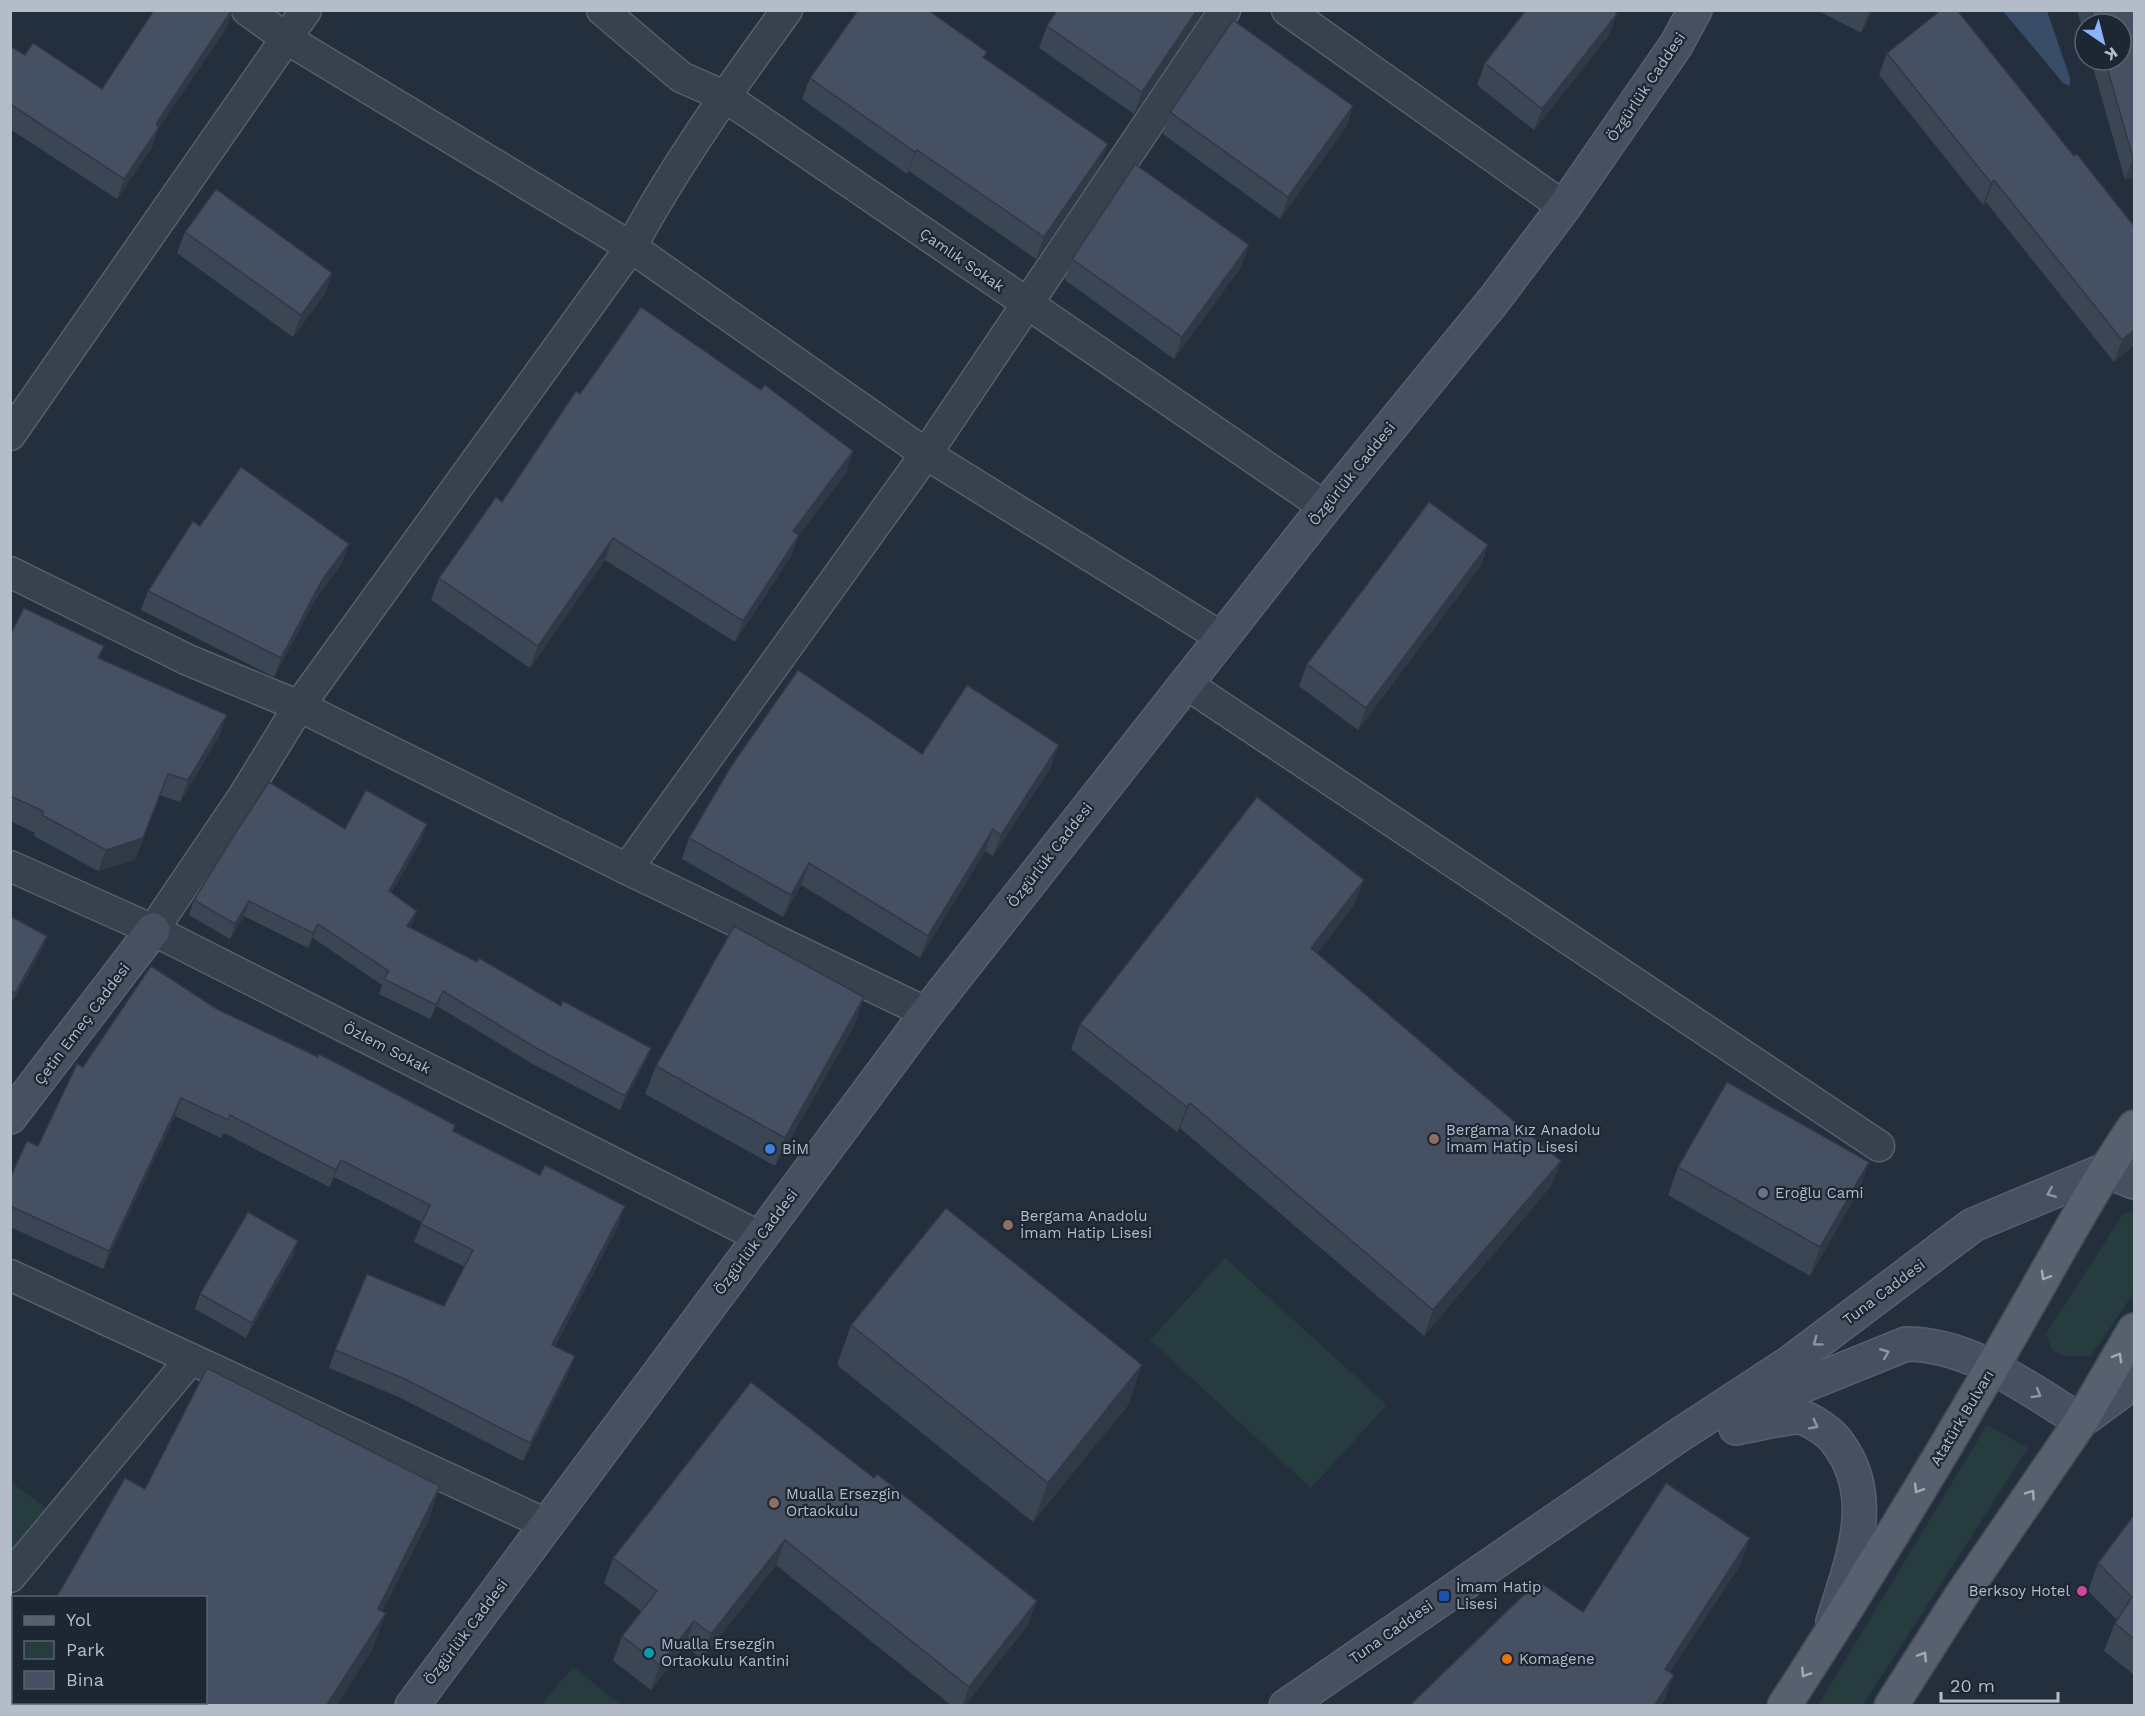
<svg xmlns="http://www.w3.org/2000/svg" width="2145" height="1716" viewBox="0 0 2145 1716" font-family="'Work Sans',sans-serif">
<rect width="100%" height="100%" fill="#242f3e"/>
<!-- green -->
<g fill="#263c3f">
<polygon points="2134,1212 2134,1292 2091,1356 2064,1356 2052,1350 2046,1334 2123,1214"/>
<polygon points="1225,1258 1387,1405 1311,1488 1150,1340"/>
<polygon points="1987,1425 2028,1448 1863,1705 1818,1705"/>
<polygon points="11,1482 59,1518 11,1577"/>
<polygon points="573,1667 621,1705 541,1705"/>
</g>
<!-- water -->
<polygon fill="#394c67" points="2003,11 2047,11 2070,78 2070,86 2063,83"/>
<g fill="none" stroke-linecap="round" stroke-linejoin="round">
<!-- street casing -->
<g stroke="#565f6c" stroke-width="33">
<g id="street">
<polyline points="247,10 287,39 631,247 926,454 1221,637"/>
<polyline points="602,10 681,77 724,96 1325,507"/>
<polyline points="1287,10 1564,207"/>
<polyline points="10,435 306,10"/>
<polyline points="10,572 188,660 299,706 627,869 927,1013"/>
<polyline points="1185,683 1879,1146"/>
<polyline points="10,866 153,930 760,1237"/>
<polyline points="627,869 926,454 1225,10"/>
<path d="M153 930 243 797 299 706 631 247C677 162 731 87 787 10"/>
<polyline points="10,1275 546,1524"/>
<polyline points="10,1577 190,1360"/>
</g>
</g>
<!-- secondary casing -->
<g stroke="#565f6c" stroke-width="36">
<g id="secondary">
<polyline points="10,1117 153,930"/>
<path d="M1743 1410 1906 1344C1971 1344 2028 1389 2081 1421L2134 1382"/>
<path d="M1736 1428C1749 1426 1790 1416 1800 1417 1811 1419 1831 1433 1837 1442 1880 1498 1851 1562 1833 1622"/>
<polyline points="412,1706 927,1013 1325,507 1494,300 1564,207 1676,45 1695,10"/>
<polyline points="1286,1706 1675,1438 1791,1362 1973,1225 2105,1170 2134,1182"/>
</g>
</g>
<!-- primary casing -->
<g stroke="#414a57" stroke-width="36">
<g id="primary">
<path d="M1784 1706C1856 1595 1925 1483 1991 1369 2039 1288 2082 1204 2134 1127"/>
<polyline points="1891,1706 1961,1596 2081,1421 2134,1330"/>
</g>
</g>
<!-- street -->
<use href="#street" stroke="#38414e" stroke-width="30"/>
<!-- secondary -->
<use href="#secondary" stroke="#465061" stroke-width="33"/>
<!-- primary -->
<use href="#primary" stroke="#56606e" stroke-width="33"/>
</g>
<!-- wall -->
<g fill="#3b4654">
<polygon points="1057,10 1202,10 1200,17 1134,114 1039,48 1047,26"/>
<polygon points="1817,10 1873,10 1861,33"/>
<polygon points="2077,10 2134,10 2134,177 2125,180 2091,60 2121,60 2121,24 2085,24 2085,39"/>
<polygon points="227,27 158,129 152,147 117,199 10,129 10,46 25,55 102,89"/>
<polygon points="1609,35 1534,130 1477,85 1485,63"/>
<polygon points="1887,53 2074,156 2134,226 2134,345 2114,362 1986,202 1983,205 1879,75"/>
<polygon points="984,58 1100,165 1036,259 909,171 907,174 802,99 810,78"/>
<polygon points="1353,106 1346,127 1280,219 1163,134 1170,112"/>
<polygon points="185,232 332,273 324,295 293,337 177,253"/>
<polygon points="1072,259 1241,267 1174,359 1065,280"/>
<polygon points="761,390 853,451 846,473 799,535 791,556 735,642 605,560 530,668 431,600 439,578 502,502 580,394"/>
<polygon points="200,526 342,563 315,600 274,677 141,610 148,591"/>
<polygon points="1488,545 1480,567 1358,730 1299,686 1307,664"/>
<polygon points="10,635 100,658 227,715 219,736 180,802 160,795 135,860 98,871 34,836 35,833 10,821"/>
<polygon points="922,754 1051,767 993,856 985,851 920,958 801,885 783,917 682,859 689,838"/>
<polygon points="345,829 422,839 391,893 417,911 410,928 561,1006 651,1048 645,1062 620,1110 533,1064 437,1006 430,1019 379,994 382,985 313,938 308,948 244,916 230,939 189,915 194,900"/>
<polygon points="1354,905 1317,953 1561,1161 1551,1186 1424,1336 1180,1128 1177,1132 1071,1049 1080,1024"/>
<polygon points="10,916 47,936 41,951 10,1006"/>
<polygon points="864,997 854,1026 775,1166 645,1094 656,1066"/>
<polygon points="217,1009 455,1125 453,1131 619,1224 555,1346 575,1356 568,1374 523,1461 399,1397 329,1368 335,1350 444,1306 465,1267 414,1242 422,1222 334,1177 329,1187 224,1133 221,1138 175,1116 103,1269 10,1227 10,1178 38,1146 83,1067"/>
<polygon points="1869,1162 1859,1190 1810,1276 1668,1195 1678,1167"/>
<polygon points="293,1256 246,1338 195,1309 200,1294"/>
<polygon points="851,1325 1142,1365 1128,1405 1033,1522 837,1365"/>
<polygon points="751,1382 1028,1625 964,1706 952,1706 776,1565 702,1659 685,1646 651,1690 613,1661 622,1636 641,1611 604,1583 613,1558"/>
<polygon points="440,1486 428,1522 382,1611 373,1648 336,1706 10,1706 14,1702 206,1702 145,1489"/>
<polygon points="2134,1515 2134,1672 2133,1674 2104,1651 2115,1623 2117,1620 2088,1591 2098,1563"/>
</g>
<!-- shaded-wall -->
<g fill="#303945">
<polygon points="232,10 233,10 227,27 158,129 152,147 117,199 124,179 156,124"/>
<polygon points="1197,10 1202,10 1200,17 1134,114 1142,92"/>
<polygon points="1870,10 1873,10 1861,33"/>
<polygon points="1617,14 1609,35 1534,130 1542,109"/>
<polygon points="1353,106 1346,127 1280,219 1288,197"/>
<polygon points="1108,144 1100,165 1036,259 1044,237"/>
<polygon points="917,150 909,171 907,174 915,152"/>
<polygon points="2133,158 2134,158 2134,177 2125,180"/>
<polygon points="1994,180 1986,202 1983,205 1991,183"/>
<polygon points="1249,245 1241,267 1174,359 1182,337"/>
<polygon points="332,273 324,295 293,337 301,315"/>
<polygon points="2134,330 2134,345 2114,362 2122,340"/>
<polygon points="853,451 846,473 799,535 791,556 735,642 743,621 793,531"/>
<polygon points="613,538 605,560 530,668 538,646"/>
<polygon points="349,544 342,563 315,600 274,677 281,658 322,580"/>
<polygon points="1488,545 1480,567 1358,730 1366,708"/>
<polygon points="227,715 219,736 180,802 188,780"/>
<polygon points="1059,745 1051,767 993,856 1001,835"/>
<polygon points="168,774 135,860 98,871 106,850"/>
<polygon points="427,824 422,839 384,906 389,891"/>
<polygon points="993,829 985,851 920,958 928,936"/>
<polygon points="809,863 801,885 783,917 791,895"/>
<polygon points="1364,880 1354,905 1301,973 1311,948"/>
<polygon points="249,901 244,916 230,939 235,924"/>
<polygon points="417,911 412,925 401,941 407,926"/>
<polygon points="318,924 313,938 308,948 313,933"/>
<polygon points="47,936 41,951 10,1006 15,993"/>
<polygon points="443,991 437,1006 430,1019 436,1005"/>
<polygon points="864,997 854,1026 775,1166 785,1138"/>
<polygon points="651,1048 645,1062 620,1110 625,1096"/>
<polygon points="181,1098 175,1116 103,1269 109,1251"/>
<polygon points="1190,1103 1180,1128 1177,1132 1187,1107"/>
<polygon points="341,1160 334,1177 329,1187 336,1170"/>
<polygon points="1561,1161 1551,1186 1424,1336 1433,1310"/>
<polygon points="1869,1162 1859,1190 1810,1276 1820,1247"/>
<polygon points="625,1206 619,1224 546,1362 552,1345"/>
<polygon points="298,1241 293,1256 246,1338 252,1323"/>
<polygon points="575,1356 568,1374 523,1461 530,1443"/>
<polygon points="1142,1365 1128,1405 1033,1522 1048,1483"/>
<polygon points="440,1486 428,1522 365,1644 378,1609"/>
<polygon points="1750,1538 1741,1564 1655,1695 1665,1669"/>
<polygon points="785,1540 776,1565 702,1659 711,1634"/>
<polygon points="1037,1601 1028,1625 964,1706 962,1706 969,1687"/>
<polygon points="386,1613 373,1648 336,1706 326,1706"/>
<polygon points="694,1621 685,1646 651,1690 660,1665"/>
<polygon points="1674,1675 1664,1701 1661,1706 1654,1706"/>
<polygon points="85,1702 100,1702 99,1706 82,1706"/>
</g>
<!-- building -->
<g fill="#455162" stroke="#303945" stroke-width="1.5">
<polygon points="154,10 232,10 156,124 159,127 124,179 10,104 10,46 25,55 33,43 102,89"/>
<polygon points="858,10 928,10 987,52 983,57 1108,144 1044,237 917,150 915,152 810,78"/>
<polygon points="1057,10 1197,10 1142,92 1047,26"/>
<polygon points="1526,10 1613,10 1617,14 1542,109 1485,63"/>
<polygon points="1941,10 1957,10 2074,156 2077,154 2134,226 2134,330 2122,340 1994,180 1991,183 1887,53"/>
<polygon points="2091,10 2134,10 2134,158 2133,158 2105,60 2121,60 2121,24 2095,24"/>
<polygon points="1233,20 1353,106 1288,197 1170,112"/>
<polygon points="1135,164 1249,245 1182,337 1072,259"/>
<polygon points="216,189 332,273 301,315 185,232"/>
<polygon points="641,307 761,390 765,385 853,451 793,531 799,535 743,621 613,538 538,646 439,578 496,497 502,502 576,391 580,394"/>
<polygon points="241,467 349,544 322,580 281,658 148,591 193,521 200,526"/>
<polygon points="1429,502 1488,545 1366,708 1307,664"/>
<polygon points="24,608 104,646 98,658 227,715 188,780 168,774 143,838 106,850 42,815 43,811 10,796 10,635"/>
<polygon points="798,670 922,754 967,685 1059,745 1001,835 993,829 928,936 809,863 791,895 689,838 730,768"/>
<polygon points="269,782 345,829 366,790 427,824 389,891 417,911 407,926 477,962 479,958 561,1006 563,1001 651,1048 625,1096 538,1049 443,991 436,1005 384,979 389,971 318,924 313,933 249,901 235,924 194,900 234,835"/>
<polygon points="1257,797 1364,880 1311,948 1561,1161 1433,1310 1190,1103 1187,1107 1080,1024"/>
<polygon points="10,916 47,936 15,993 10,991"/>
<polygon points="734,926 864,997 785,1138 656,1066"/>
<polygon points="151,966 217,1009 318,1057 319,1054 379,1085 455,1125 453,1131 540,1175 545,1165 625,1206 552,1345 575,1356 530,1443 405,1379 335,1350 367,1274 444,1306 473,1250 421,1224 430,1205 341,1160 336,1170 230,1115 228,1120 181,1098 109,1251 10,1206 10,1178 27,1141 38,1146 77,1064 83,1067"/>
<polygon points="1727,1082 1869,1162 1820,1247 1678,1167"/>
<polygon points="946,1208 1142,1365 1048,1483 851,1325"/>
<polygon points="248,1212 298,1241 252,1323 200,1294"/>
<polygon points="207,1368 440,1486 378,1609 386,1613 326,1706 153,1706 148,1702 206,1702 206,1598 56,1598 125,1478 145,1489"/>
<polygon points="751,1382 874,1478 877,1474 1037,1601 969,1687 785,1540 711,1634 694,1621 660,1665 622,1636 657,1591 613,1558"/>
<polygon points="1666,1483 1750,1538 1665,1669 1674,1675 1654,1706 1409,1706 1538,1581 1583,1612"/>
<polygon points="2134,1515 2134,1639 2115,1623 2132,1597 2098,1563"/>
<polygon points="10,1667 14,1670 14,1702 85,1702 82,1706 10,1706"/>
</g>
<!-- one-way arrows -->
<defs><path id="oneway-chevron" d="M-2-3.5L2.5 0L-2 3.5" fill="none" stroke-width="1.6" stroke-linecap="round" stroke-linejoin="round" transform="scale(1.5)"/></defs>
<g stroke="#8e96a5">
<use href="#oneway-chevron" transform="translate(2051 1193) rotate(157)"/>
<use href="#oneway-chevron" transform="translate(1817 1342) rotate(143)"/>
<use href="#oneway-chevron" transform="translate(1885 1353) rotate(-22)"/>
<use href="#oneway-chevron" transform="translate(2037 1394) rotate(31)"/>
<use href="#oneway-chevron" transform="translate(1814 1425) rotate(27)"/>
</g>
<g stroke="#a1aab7">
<use href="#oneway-chevron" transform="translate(2045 1276) rotate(120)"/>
<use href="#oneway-chevron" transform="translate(2118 1357) rotate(-60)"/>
<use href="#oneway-chevron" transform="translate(1918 1489) rotate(121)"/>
<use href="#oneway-chevron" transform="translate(2031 1494) rotate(-55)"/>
<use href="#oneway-chevron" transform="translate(1923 1656) rotate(-57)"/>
<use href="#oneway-chevron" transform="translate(1805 1673) rotate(123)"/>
</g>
<!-- markers -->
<g fill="#8d6e63" stroke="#1d2633" stroke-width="2">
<circle cx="1434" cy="1139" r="6"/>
<circle cx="1008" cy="1225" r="6"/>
<circle cx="774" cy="1503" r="6"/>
</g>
<circle fill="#3f7fe0" stroke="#1d2633" stroke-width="2" cx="770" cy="1149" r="6"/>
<circle fill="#6b7280" stroke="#1d2633" stroke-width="2" cx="1763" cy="1193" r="6"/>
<circle fill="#d1479c" stroke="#1d2633" stroke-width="2" cx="2082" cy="1591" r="6"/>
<rect fill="#1a4fb4" stroke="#1d2633" stroke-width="2" x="1438" y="1590" width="12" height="12" rx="3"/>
<circle fill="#0f9aa8" stroke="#1d2633" stroke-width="2" cx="649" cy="1653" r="6"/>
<circle fill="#e8710a" stroke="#1d2633" stroke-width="2" cx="1507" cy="1659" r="6"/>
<g text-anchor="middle" stroke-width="4.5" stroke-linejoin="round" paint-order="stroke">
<!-- street labels -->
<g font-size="15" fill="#b4bcc9" stroke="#1d2633">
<text transform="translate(1646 87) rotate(-56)" y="5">Özgürlük Caddesi</text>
<text transform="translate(962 260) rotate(35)" y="5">Çamlık Sokak</text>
<text transform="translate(1352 474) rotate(-51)" y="5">Özgürlük Caddesi</text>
<text transform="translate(1050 855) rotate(-52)" y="5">Özgürlük Caddesi</text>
<text transform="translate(82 1024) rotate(-53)" y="5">Çetin Emeç Caddesi</text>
<text transform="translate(387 1048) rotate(27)" y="5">Özlem Sokak</text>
<text transform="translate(756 1242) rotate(-53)" y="5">Özgürlük Caddesi</text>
<text transform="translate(1884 1292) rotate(-37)" y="5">Tuna Caddesi</text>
<text transform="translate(1962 1418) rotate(-59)" y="5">Atatürk Bulvarı</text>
<text transform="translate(466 1632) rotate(-53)" y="5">Özgürlük Caddesi</text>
<text transform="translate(1391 1632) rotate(-35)" y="5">Tuna Caddesi</text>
</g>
<!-- poi labels -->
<g font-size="15" fill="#b4bcc9" stroke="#1d2633" text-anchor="start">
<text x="1446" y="1135">Bergama Kız Anadolu<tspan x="1446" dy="17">İmam Hatip Lisesi</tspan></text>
<text x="782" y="1154">BİM</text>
<text x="1775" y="1198">Eroğlu Cami</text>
<text x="1020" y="1221">Bergama Anadolu<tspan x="1020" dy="17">İmam Hatip Lisesi</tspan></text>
<text x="786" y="1499">Mualla Ersezgin<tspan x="786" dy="17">Ortaokulu</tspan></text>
<text x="1456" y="1592">İmam Hatip<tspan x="1456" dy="17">Lisesi</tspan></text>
<text x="2070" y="1596" text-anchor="end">Berksoy Hotel</text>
<text x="661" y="1649">Mualla Ersezgin<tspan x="661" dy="17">Ortaokulu Kantini</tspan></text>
<text x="1519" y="1664">Komagene</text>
</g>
</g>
<!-- border -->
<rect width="2145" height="1716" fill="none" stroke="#b4bcc9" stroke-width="24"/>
<!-- legend -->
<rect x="12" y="1596" width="195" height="108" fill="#1d2633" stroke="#59626f" stroke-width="1.5"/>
<rect x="24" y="1616" width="30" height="9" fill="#56606e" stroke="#59626f" stroke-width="1.5"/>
<text x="66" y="1626" font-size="18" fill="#b4bcc9">Yol</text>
<rect x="24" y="1641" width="30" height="18" fill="#263c3f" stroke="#59626f" stroke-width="1.5"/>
<text x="66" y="1656" font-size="18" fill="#b4bcc9">Park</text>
<rect x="24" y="1671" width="30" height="18" fill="#455162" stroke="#59626f" stroke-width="1.5"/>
<text x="66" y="1686" font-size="18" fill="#b4bcc9">Bina</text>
<!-- north arrow -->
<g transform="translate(2103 42) rotate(145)"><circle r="28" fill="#1d2633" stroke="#59626f" stroke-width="1.5"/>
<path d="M0-4.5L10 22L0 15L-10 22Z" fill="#8ab4f8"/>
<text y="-9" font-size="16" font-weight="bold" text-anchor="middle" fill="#b4bcc9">K</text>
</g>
<!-- scale -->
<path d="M1941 1692v9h117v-9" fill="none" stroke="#b4bcc9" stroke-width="3"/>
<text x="1950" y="1692" font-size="18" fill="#b4bcc9" stroke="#1d2633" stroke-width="4.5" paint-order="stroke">20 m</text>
</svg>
